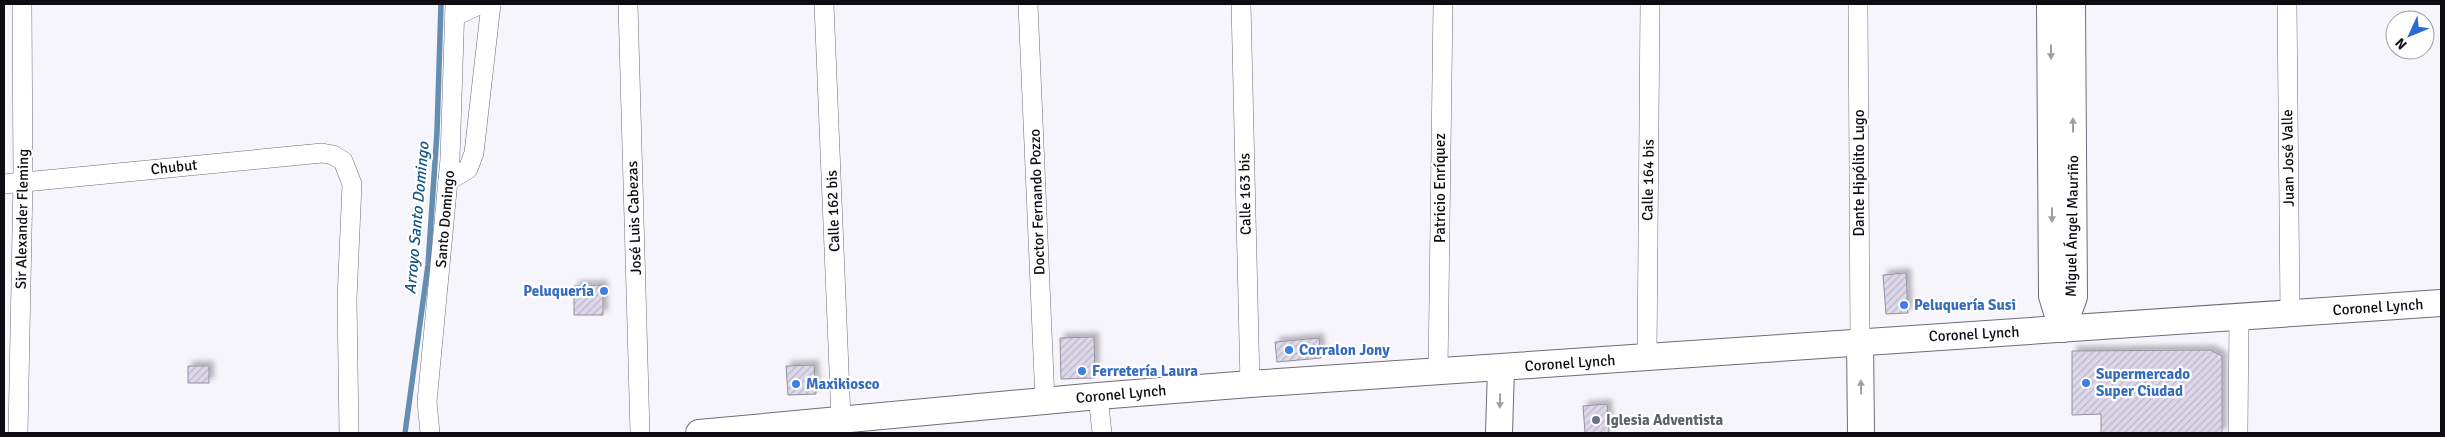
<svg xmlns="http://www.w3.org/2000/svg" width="2445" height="437" viewBox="0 0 2445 437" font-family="Signika,sans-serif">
<defs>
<pattern id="building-hatch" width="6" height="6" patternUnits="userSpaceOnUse" patternTransform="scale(1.25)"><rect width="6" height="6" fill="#ddd7ea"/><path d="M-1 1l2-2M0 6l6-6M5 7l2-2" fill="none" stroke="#bcb7c8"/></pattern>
<filter id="shadow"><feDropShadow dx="4.5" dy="-4.5" stdDeviation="2.5" flood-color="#0004"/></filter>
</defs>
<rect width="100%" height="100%" fill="#f7f5fc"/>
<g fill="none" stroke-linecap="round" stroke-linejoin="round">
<!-- stream -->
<polyline stroke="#638db1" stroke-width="5.5" points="405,433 428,265 437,132 441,4"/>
</g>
<!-- building -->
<g fill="url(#building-hatch)" stroke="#958fa0" filter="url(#shadow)">
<polygon points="1906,273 1908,313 1886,314 1883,275"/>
<polygon points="603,285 603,315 574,315 574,286"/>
<polygon points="1094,337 1095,378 1061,379 1060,338"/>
<polygon points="1319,338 1321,358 1277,362 1275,342"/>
<polygon points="2210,350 2222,356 2222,433 2101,433 2101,414 2072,415 2072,351"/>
<polygon points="814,365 816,394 788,395 786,366"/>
<rect x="188" y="366" width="21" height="17"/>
<polygon points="1607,404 1609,433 1585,433 1583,406"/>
</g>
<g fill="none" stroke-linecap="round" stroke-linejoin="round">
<!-- street casing -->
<g stroke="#706b7b" stroke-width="20">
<g id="street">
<polyline points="628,4 640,433"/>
<polyline points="824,4 841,419"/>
<polyline points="1028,4 1045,401"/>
<polyline points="1241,4 1250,384"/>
<polyline points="1858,4 1860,341"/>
<polyline points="2287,4 2290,312"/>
<polyline points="455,16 481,4"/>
<polyline points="448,181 468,169 474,153 491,4"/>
<polyline points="4,184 322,153 333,155 343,161 352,184 347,299 349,433"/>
<polyline points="1647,357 1650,4"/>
<polyline points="1438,371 1443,4"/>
<polyline points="1098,396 1102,433"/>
<polyline points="18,433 23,182 22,4"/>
<polyline points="430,433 427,402 450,159 455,4"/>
<polyline points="2238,433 2239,316"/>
</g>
</g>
<!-- secondary casing -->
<g stroke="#706b7b" stroke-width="28">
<g id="secondary">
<polyline points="2050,4 2052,296 2062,329"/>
<polyline points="2062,329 2074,297 2072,4"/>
<polyline points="1860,341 1861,433"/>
<polyline points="699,433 1098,396 1250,384 2441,303"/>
<polyline points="1499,433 1501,368"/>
</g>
</g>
<!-- street -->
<use href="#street" stroke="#fff" stroke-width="19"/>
<!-- secondary -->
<use href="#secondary" stroke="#fff" stroke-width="26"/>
</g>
<!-- one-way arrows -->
<defs><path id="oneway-solid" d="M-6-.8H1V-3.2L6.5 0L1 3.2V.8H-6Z" transform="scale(1.25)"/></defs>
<g fill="#9f9ea0">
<use href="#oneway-solid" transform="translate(2051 52) rotate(90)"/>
<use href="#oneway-solid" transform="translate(2073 125) rotate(-90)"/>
<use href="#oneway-solid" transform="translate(2052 215) rotate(90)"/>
<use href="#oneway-solid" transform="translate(1861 387) rotate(-91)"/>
<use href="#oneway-solid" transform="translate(1500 401) rotate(91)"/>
</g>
<!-- markers -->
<g fill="#3f7fe0" stroke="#fff" stroke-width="2">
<circle cx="604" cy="291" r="5"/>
<circle cx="1904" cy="305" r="5"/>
<circle cx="1289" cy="350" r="5"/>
<circle cx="1082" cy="371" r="5"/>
<circle cx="2086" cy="383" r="5"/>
<circle cx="796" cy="384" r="5"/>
</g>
<circle fill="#6b7280" stroke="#fff" stroke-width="2" cx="1596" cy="420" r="5"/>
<g text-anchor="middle" stroke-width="4.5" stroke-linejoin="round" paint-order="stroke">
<!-- street labels -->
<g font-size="15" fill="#0e0c12" stroke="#fff">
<text transform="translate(2288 158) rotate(-91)" y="5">Juan José Valle</text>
<text transform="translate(174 167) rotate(-6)" y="5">Chubut</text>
<text transform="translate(1859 173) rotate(-90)" y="5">Dante Hipólito Lugo</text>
<text transform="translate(1648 180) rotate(-89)" y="5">Calle 164 bis</text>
<text transform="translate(1440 188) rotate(-90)" y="5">Patricio Enríquez</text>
<text transform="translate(1245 194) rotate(-91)" y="5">Calle 163 bis</text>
<text transform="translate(1037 202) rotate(-92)" y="5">Doctor Fernando Pozzo</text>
<text transform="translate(833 211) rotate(-92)" y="5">Calle 162 bis</text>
<text transform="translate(634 218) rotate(-92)" y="5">José Luis Cabezas</text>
<text transform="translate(22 219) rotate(-89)" y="5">Sir Alexander Fleming</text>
<text transform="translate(445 219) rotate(-85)" y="5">Santo Domingo</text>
<text transform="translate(2072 226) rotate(-89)" y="5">Miguel Ángel Mauriño</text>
<text transform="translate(2378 307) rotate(-4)" y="5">Coronel Lynch</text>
<text transform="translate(1974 334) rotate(-3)" y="5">Coronel Lynch</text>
<text transform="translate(1570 363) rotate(-4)" y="5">Coronel Lynch</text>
<text transform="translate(1121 394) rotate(-5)" y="5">Coronel Lynch</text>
</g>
<!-- shop labels -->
<g font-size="15" font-weight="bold" fill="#366cbe" stroke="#fff" text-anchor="start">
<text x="594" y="296" text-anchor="end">Peluquería</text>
<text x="1914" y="310">Peluquería Susi</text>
<text x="1299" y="355">Corralon Jony</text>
<text x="1092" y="376">Ferretería Laura</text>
<text x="2096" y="379">Supermercado<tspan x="2096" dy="17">Super Ciudad</tspan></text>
<text x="806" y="389">Maxikiosco</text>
</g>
<!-- worship labels -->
<g font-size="15" font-weight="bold" fill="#5b616d" stroke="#fff" text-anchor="start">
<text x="1606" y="425">Iglesia Adventista</text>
</g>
<!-- water labels -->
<g font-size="16" font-style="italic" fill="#125785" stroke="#fff">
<text transform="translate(416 218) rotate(-85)" y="6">Arroyo Santo Domingo</text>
</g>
</g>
<!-- border -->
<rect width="2445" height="437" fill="none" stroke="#0e0c12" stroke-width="10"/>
<!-- north arrow -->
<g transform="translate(2410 35) rotate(226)"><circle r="24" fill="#ffffff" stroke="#9f9ea0"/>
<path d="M0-4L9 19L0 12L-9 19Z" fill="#2b6bd8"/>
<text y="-8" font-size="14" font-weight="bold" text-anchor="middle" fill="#0e0c12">N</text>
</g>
</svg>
